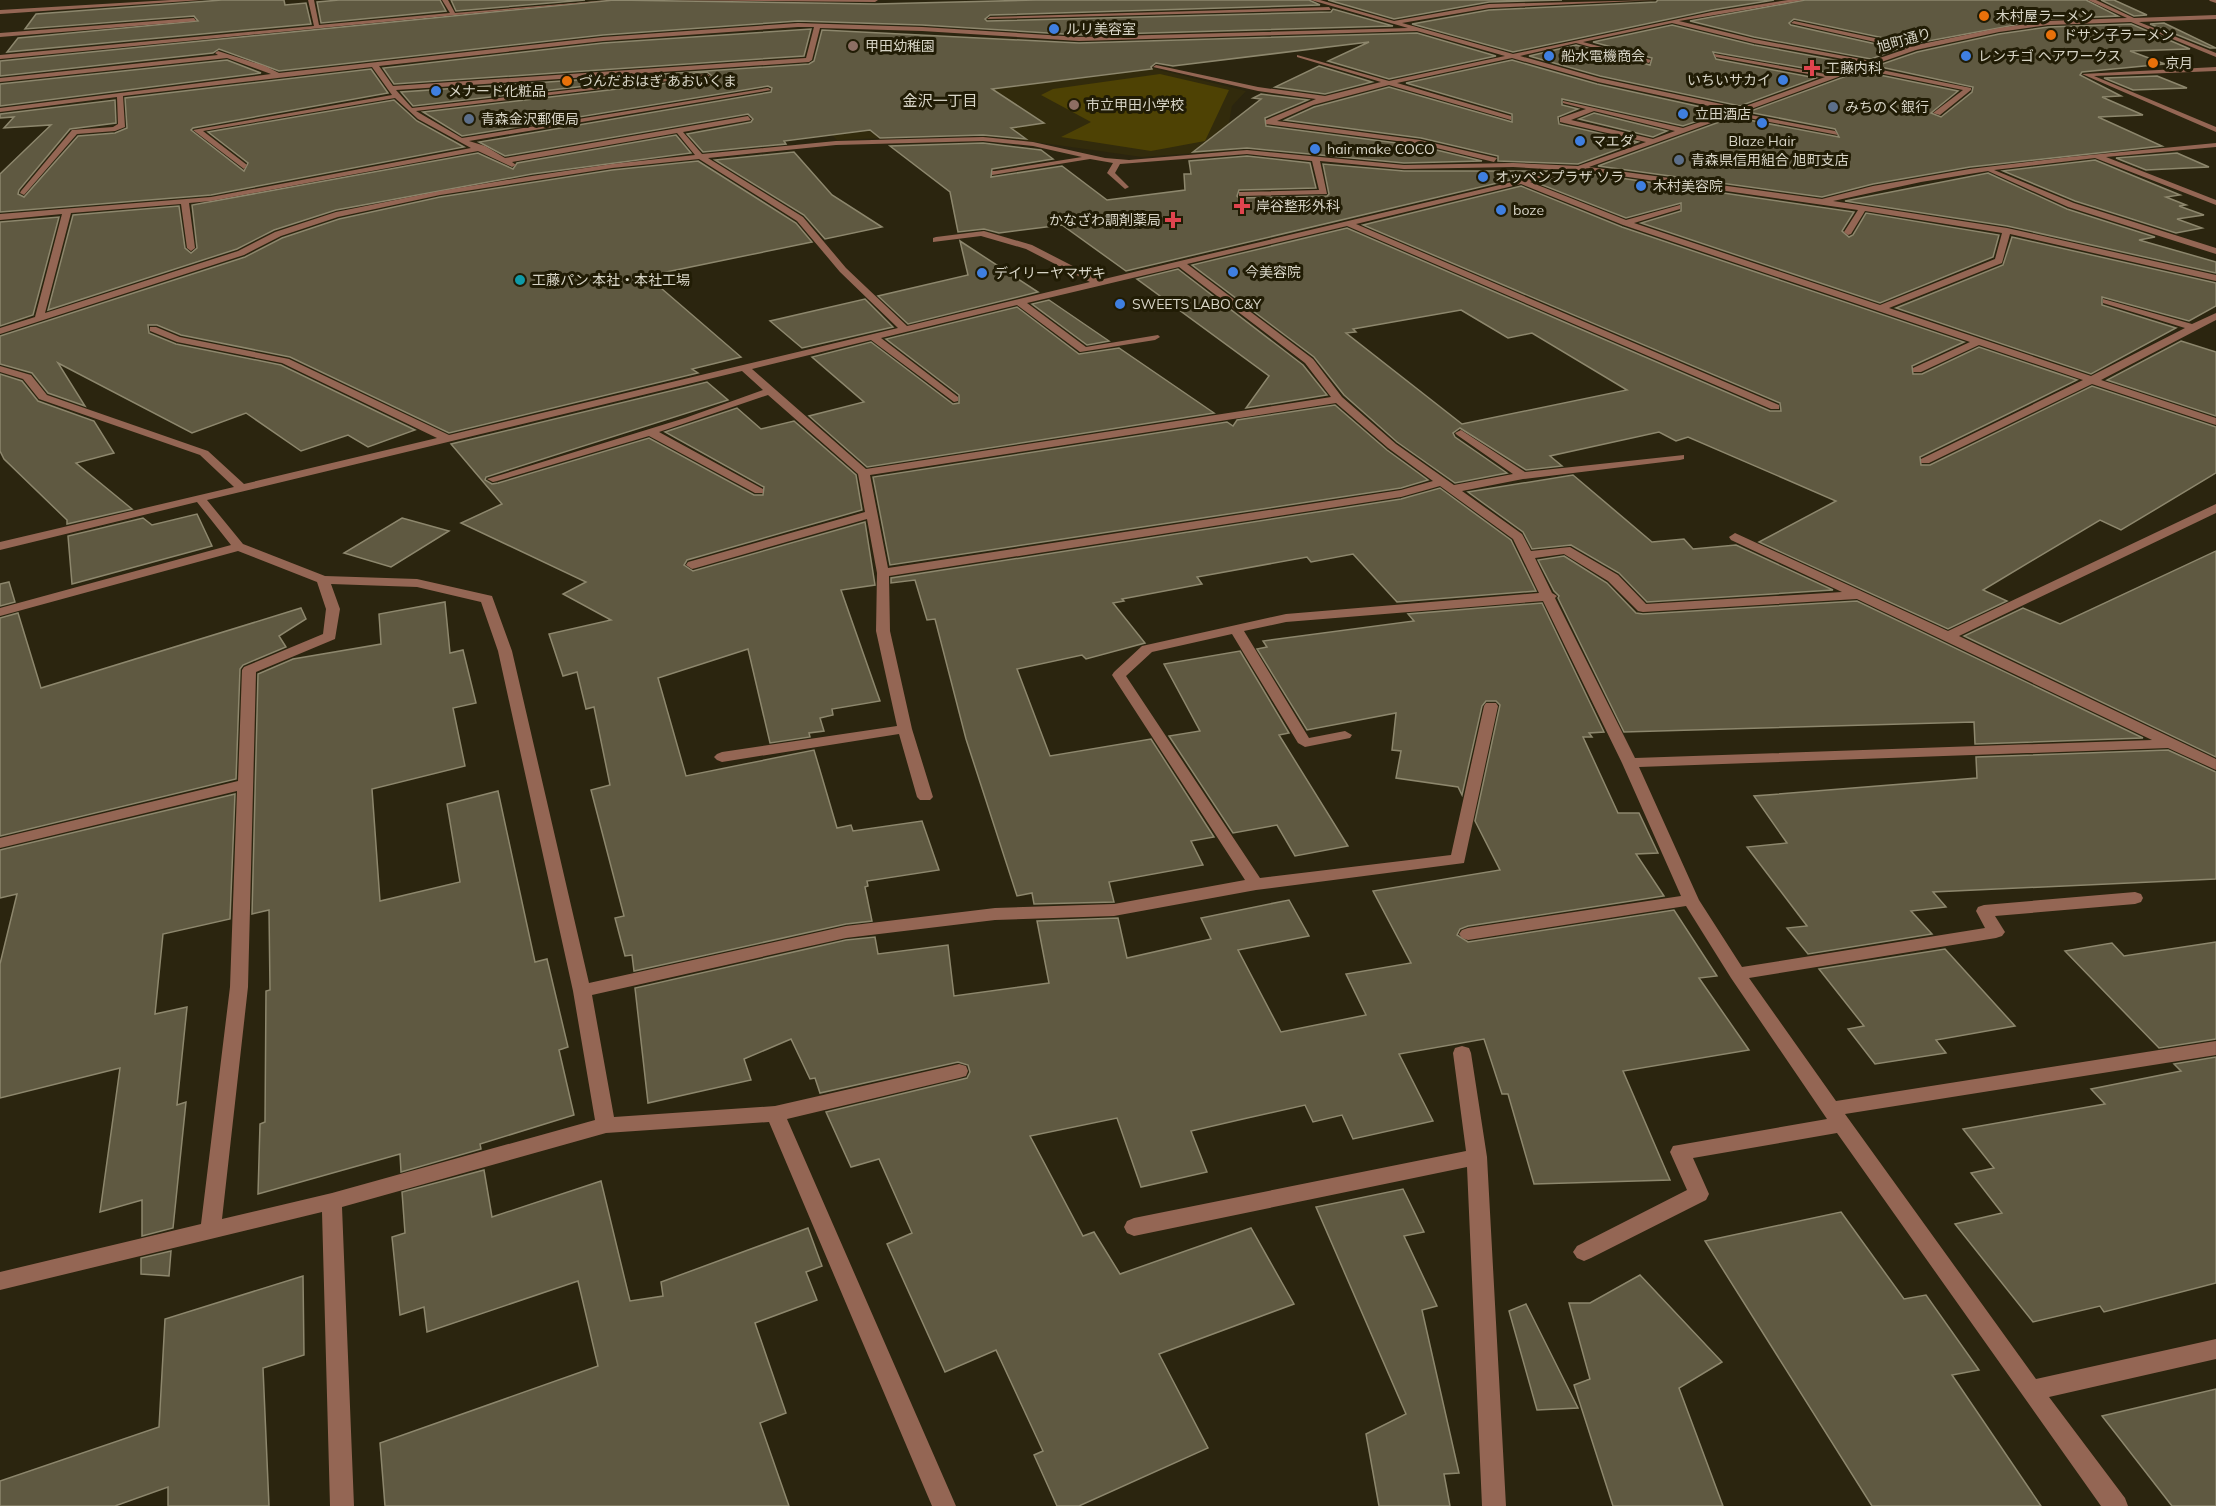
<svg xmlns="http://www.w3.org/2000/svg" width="2216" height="1506" viewBox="0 0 2216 1506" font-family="Mulish,'Noto Sans JP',sans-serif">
<rect width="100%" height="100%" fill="#2b250f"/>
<!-- built -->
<polygon fill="#322b0c" points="1098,55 1246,91 1232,106 1224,151 1142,157 1000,137 957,135 837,140 795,98"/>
<!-- green -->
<polygon fill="#4e4204" points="1160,74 1229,90 1205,141 1151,151 1061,137 1091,122 1041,95 1053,89"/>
<!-- building -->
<g fill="#5f5941" stroke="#8d876d" stroke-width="1.5" fill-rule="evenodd">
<polygon points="222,0 284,0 285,5 306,3 311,24 7,52 18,38 198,21 194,16 25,29 36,14"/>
<polygon points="339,0 440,0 446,11 321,23 317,2"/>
<polygon points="451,0 585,0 456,11"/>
<polygon points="614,0 875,4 1036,0 1309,0 1320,5 990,15 985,19 987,21 1331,12 1333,9 1393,26 1079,35 922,25 798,21 603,35 279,71 219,49 213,53 0,76 0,61"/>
<polygon points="1328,0 1562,0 1489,2 1394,19"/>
<polygon points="1658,0 1774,0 1712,10 1513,52 1412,24 1489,10 1656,2"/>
<polygon points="1805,0 2086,0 2118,16 2048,19 1912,44 1794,19 1789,23 1791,25 1898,49 1871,59 1754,37 1690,21"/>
<polygon points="2101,0 2114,0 2147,15 2134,16"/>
<polygon points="2164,23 2216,48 2210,48 2150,24"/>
<polygon points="2131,24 2190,49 2130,51 2165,64 2082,72 2080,75 2121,96 2102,97 2143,115 2098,117 2162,146 1970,167 1873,184 1822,197 1598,166 1733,117 1839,137 1835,129 1748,112 1860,71 1958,91 1931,113 1941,117 1972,92 1973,87 1876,66 1917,52 1999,34 2048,27"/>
<polygon points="1672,25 1754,45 1856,64 1831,73 1713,52 1716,59 1816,78 1740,106 1600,76 1529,56 1576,45 1650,65 1652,58 1593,42"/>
<polygon points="811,29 804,56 394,84 383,68 603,43"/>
<polygon points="822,30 1079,43 1417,33 1496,56 1389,79 1328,61 1369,42 1173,66 1156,63 1151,67 1152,69 992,89 1044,123 1011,128 1026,139 983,135 880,138 870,130 784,141 786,144 703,152 687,134 751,122 753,119 748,114 505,156 479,142 771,92 772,88 768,86 462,136 423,112 710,78 712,76 707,72 413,106 401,92 809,64 814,61"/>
<polygon points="227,60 261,73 0,106 0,84"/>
<polygon points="1512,60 1597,84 1724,112 1683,126 1562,99 1562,105 1578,109 1558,117 1559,124 1638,142 1578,164 1498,161 1498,156 1421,138 1285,120 1314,107 1389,87 1512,122 1512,114 1406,83"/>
<polygon points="1319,66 1372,82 1325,94 1275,87"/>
<polygon points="371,69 388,93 193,128 191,130 244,171 248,163 208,132 394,100 417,121 464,147 211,195 0,212 0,174 51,125 4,128 14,117 0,118 0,114 115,100 116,123 70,129 19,190 18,194 24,197 78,136 115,133 127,128 125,98"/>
<polygon points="2157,76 2187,88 2133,90 2104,78"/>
<polygon points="1261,94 1308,100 1265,118 1266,126 1420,146 1482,161 1404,163 1247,148 1193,152 1261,99 1253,98"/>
<polygon points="1594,113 1667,131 1653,137 1579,119"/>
<polygon points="676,135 691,153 532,174 336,210 274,230 237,249 48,310 73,215 179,206 185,248 191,253 197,248 192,205 478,153 513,169 517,163"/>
<polygon points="983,143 1041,150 1053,159 992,169 991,177 1062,166 1107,200 1185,190 1184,174 1191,174 1189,161 1247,156 1310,163 1316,188 1239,190 1237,196 1239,198 1327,196 1329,194 1323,164 1404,171 1548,171 1126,271 1062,225 999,233 984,229 958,232 950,192 890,146"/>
<polygon points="794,152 832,195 882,227 825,239 804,215 715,160"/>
<polygon points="2177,153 2209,167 2146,170 2116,158"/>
<polygon points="2095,160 2180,195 2166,197 2186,205 2179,206 2204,215 2177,219 2202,228 2176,233 2075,201 2003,171"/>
<polygon points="698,161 796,223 812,242 647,276 741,357 692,369 698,373 449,433 290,357 181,335 157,325 148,325 149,333 176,344 281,365 415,430 368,447 348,435 301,451 246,413 192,433 58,363 85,406 48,393 32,373 0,364 0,336 245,257 282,238 339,219 440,197 612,170"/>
<polygon points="1579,172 1854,212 1842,231 1849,237 1853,235 1866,213 1999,235 1993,257 1880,303 1641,223 1681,211 1681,203 1626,218 1537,183"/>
<polygon points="1988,173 2067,209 2155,237 2139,240 2216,262 2216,273 2007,226 1845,201"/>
<path d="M1521 186 1622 227 1964 342 1912 366 1913 374H1922L1979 347 2077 380 1920 457 1921 465H1930L2092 386 2216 427V473L2121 530 2100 520 1983 590 2007 601 1948 629 1759 542 1836 501 1688 437 1676 441 1659 432 1550 456 1562 466 1526 470 1460 428 1453 433 1455 437 1507 473 1455 483 1397 442 1344 395 1314 357 1192 265 1347 228 1770 411H1781L1780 403 1363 225ZM1461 310 1508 338 1532 333 1627 390 1462 424 1346 333 1356 332 1353 329Z"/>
<polygon points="59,217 33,315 0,326 0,222"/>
<polygon points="2012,237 2216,283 2216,306 2189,321 2102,297 2102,305 2176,328 2091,374 1896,308 2003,265"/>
<polygon points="960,241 1038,292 908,324 878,296 968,275"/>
<polygon points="1178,269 1303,365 1327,395 1246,408 1269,376 1137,279"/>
<polygon points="865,299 893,327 802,348 770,321"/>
<polygon points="1049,300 1109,341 1087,345 1032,304"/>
<polygon points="1017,307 1079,354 1119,348 1214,413 867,467 809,416 864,402 812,357 871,342 953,404 959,403 959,395 886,339"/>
<polygon points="2181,341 2216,352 2216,416 2107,380"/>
<polygon points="0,374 22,381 38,401 94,421 114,453 76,463 132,509 67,524 67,520 4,459 0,451"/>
<polygon points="707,382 728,400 486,477 485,480 492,484 498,483 649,438 754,495 763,495 764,487 665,432 737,408 761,429 794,421 856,475 862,510 687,560 684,565 693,571 865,522 875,585 841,590 880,701 832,709 833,715 820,718 824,731 809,733 810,737 770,743 748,649 658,678 686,776 814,750 837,828 851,825 853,831 922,821 939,870 867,881 868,886 865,887 872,921 846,924 634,971 632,955 625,956 615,918 624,916 591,790 610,785 594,707 586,709 577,672 563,676 549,634 611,620 563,594 586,582 461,523 502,504 451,444"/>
<polygon points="1335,405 1387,450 1428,480 1401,488 890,565 873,477 1227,422 1233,426 1237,420"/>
<polygon points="1573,475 1652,542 1684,539 1693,549 1736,545 1833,590 1647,602 1619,573 1571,545 1532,549 1523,532 1468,492"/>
<polygon points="1440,488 1511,540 1536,591 1397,602 1353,554 1311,562 1307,557 1197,577 1202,584 1122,599 1124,601 1113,603 1145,643 1086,659 1082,655 1017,669 1050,756 1151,739 1214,837 1191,841 1203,865 1109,882 1114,902 1034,904 1032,893 1017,896 966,739 935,619 927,620 915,580 891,583 891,578 1401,499"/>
<polygon points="197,514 212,546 72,584 68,536 143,518 152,525"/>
<polygon points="402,518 449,531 391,567 344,553"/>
<polygon points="2216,551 2216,757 1964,636 2023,608 2060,624"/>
<polygon points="1564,556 1607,583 1636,613 1643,614 1857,601 2143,738 1975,744 1974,722 1624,732 1558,598 1559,596 1554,591 1538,560"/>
<polygon points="9,582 15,602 0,606 0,584"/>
<polygon points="445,602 450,653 463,650 476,703 453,708 465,766 372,789 380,901 460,882 447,804 498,791 535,962 547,959 568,1047 559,1050 574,1115 480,1144 481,1149 401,1172 400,1154 258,1194 260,1124 265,1122 266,991 270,990 269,910 252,914 258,674 293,659 381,644 379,614"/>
<polygon points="1542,603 1604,732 1589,733 1592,737 1583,737 1618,813 1639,813 1658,853 1636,854 1664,896 1468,926 1460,929 1457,935 1468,942 1674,910 1717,976 1699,978 1749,1050 1623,1071 1670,1180 1534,1184 1508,1094 1502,1094 1484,1039 1399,1054 1433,1121 1353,1139 1342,1115 1313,1122 1305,1105 1243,1119 1191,1131 1207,1172 1141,1187 1117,1118 1030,1136 1083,1236 1094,1232 1120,1274 1251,1228 1294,1304 1159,1354 1208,1448 1079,1506 1057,1506 1034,1455 1043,1451 996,1350 945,1372 887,1244 912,1233 879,1159 851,1167 826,1112 967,1078 970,1072 968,1065 958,1062 820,1093 815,1078 810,1079 791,1039 744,1059 751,1080 648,1103 635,988 846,940 875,937 878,954 948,945 954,996 1049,983 1037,921 1118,918 1127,958 1211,939 1201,918 1289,900 1309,936 1238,950 1281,1032 1366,1015 1346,974 1411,963 1373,891 1500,870 1475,821 1500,705 1496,701 1486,701 1482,706 1462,795 1458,787 1396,778 1401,751 1392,750 1396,713 1307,730 1257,649 1267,647 1263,641 1414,621 1408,614"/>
<polygon points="301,608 306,619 279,636 286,647 243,665 240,669 236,779 0,836 0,618 18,613 41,688"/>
<polygon points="1240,651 1289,733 1279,735 1348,846 1295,856 1277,825 1233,833 1169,736 1200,731 1164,664"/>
<polygon points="2168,750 2216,772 2216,879 1933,892 1946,907 1911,911 1932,934 1808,954 1787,928 1807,926 1747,847 1787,843 1754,796 1977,778 1976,757"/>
<polygon points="235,794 230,919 163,934 155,1014 187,1007 177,1105 186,1102 173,1228 142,1236 142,1200 100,1212 120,1068 0,1098 0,964 17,894 0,898 0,850"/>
<polygon points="2216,942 2216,1039 2159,1048 2065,951 2112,943 2124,956"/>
<polygon points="1945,949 2015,1026 1936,1040 1946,1053 1875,1064 1848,1029 1864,1026 1819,969"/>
<polygon points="2216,1057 2216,1283 2104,1312 2100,1306 2033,1322 1955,1224 2002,1213 1971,1173 1994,1168 1963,1129 2105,1104 2091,1089 2181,1071 2174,1064"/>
<polygon points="484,1170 492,1217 601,1181 630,1301 663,1296 661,1282 808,1228 822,1266 806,1272 817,1300 755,1323 786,1413 760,1423 789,1506 385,1506 380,1443 598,1366 578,1281 427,1332 424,1307 400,1315 392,1237 405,1233 402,1192"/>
<polygon points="1403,1189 1424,1232 1404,1236 1437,1306 1422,1310 1459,1473 1444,1474 1450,1506 1379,1506 1366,1434 1406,1414 1316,1207"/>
<polygon points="1841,1212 1904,1299 1926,1295 1979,1370 1952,1375 2041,1506 1872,1506 1705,1241"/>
<polygon points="171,1251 169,1276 141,1274 141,1258"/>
<polygon points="1640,1275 1722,1362 1679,1388 1723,1506 1613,1506 1574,1385 1590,1379 1569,1303 1590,1303"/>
<polygon points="303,1276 304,1355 263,1368 269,1506 168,1506 168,1487 115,1506 0,1506 0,1481 159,1427 165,1319"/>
<polygon points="1526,1304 1578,1408 1537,1410 1509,1311"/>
<polygon points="2216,1389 2216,1506 2172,1506 2102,1416"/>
</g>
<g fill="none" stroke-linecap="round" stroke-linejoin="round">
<!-- minor -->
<g fill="#946654" fill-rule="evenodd">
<polygon points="171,0 202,0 0,14 0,10"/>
<polygon points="308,0 314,0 319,25 450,13 442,0 448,0 455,13 612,0 0,59 0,55 314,26"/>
<polygon points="672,0 878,0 875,2"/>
<path d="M1311 0H1320L1394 21 1489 4 1656 0 1489 8 1402 23 1513 54 1712 12 1788 0H1803L1679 21 1754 39 1871 61 1906 49 1791 23 1794 21 1912 46 1999 28 2048 21 2127 18 2088 0H2096L2134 18 2216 15V19L2139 22 2216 53V57L2131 22 2048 25 1999 32 1916 50 1867 67 1971 88V90L1940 115 1933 113 1963 90 1860 69 1740 113 1835 131 1838 135 1733 115 1589 167 1822 199 1873 186 1970 169 2069 157 2216 143V147L2106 157 2216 200V205L2095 158 1994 170 2074 203 2216 248V254L2068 207 1988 171 1921 182 1833 201 2007 228 2216 275V281L2010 234 2002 263 1889 308 2091 376 2185 328 2103 303V299L2192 324 2216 313V320L2101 380 2216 418V425L2092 384 1929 463H1921V459L2083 380 1979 345 1921 372H1913V368L1970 342 1623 225 1521 184 1356 224 1779 405V409H1771L1347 226 1187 264 1313 359 1342 397 1396 444 1454 485 1513 474 1457 435 1455 433 1461 430 1525 472 1684 455V459L1680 460 1523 479 1462 491 1522 534 1531 551 1570 547 1618 575 1646 604 1842 592 1731 540 1729 537 1735 533 1948 631 2216 504V513L1959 636 2216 759V770L2168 748 1639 767 1699 900 1742 967 1985 928 1976 911 1978 907 1984 905 2135 892 2141 894 2143 898 2141 902 2135 904 1995 916 2005 932 2002 936 1996 938 1749 978 1836 1101 2216 1041V1055L1845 1114 2036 1379 2216 1339V1359L2049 1397 2125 1498 2128 1506H2101L1837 1133 1693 1158 1709 1194 1706 1200 1591 1258 1584 1261 1577 1258 1573 1252 1577 1246 1687 1190 1670 1152 1673 1146 1827 1119 1731 978 1686 906 1468 940 1462 938 1459 934 1462 930 1468 928 1681 896 1622 763 1543 601 1286 622 1244 631 1309 738 1345 731 1352 735 1350 738 1305 747 1298 743 1232 634 1152 652 1126 676 1260 878 1451 855 1484 706 1486 703H1496L1498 706 1464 863 1256 890 1114 916 995 920 846 938 592 995 614 1117 775 1106 959 1064 966 1066 968 1071 966 1076 959 1078 787 1119 956 1506H932L769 1122 606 1133 342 1207 354 1506H330L322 1212 0 1290V1272L201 1224 230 987 237 791 0 848V838L238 781 242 670 244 667 323 634 326 609 317 582 238 551 0 616V608L231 545 197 502 0 550V542L234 487 200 455 39 399 23 379 0 372V366L31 375 47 395 208 451 244 484 437 438 282 363 177 342 150 331V327H156L180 337 289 359 449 435 898 328 840 272 797 221 699 159 612 168 440 195 338 217 281 236 244 255 0 334V328L35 317 62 214 0 220V214L211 197 471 148 418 119 395 98 203 131 247 165 244 169 193 130 392 95 372 67 123 96 125 127 115 131 77 134 24 195 20 193 21 191 72 130 113 127 118 124 117 97 0 112V108L271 74 227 58 0 82V78L218 55 215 53 218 51 265 66 279 73 603 37 798 23 922 27 1079 37 1408 28ZM1672 23 1754 43 1865 63 1831 75 1714 54 1716 57 1825 77 1740 108 1599 78 1520 56 1576 43 1649 63 1651 60 1583 42ZM798 27H814L806 58 393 86 379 66 603 41ZM820 28 922 31 1079 41 1417 31 1505 56 1389 81 1297 55V57L1381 82 1325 96 1258 87 1156 65 1153 67 1258 91 1316 99 1266 120V124L1420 144 1494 162 1497 158 1420 140 1277 121 1313 105 1389 85 1511 120V116L1397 83 1512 58 1598 82 1732 111 1683 128 1563 101V103L1586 109 1560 118V122L1646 142 1578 166 1513 163 1404 165 1247 150 1129 160 1105 158 1033 142 983 137 836 141 702 154 683 132 751 120 748 116 505 158 485 146 469 141 771 90 768 88 462 138 416 111 710 76 707 74 412 108 396 90 809 62 812 60ZM1594 111 1675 131 1653 139 1571 120ZM677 133 695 155 612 164 532 176 440 191 336 212 275 232 238 251 45 313 71 213 181 204 187 248 191 251 195 248 189 203 211 201 478 151 512 167 516 165 512 162ZM983 141 1033 146 1082 157 995 171H992V175L1090 159 1113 163 1107 173 1125 189 1129 187 1115 173 1120 164 1247 154 1312 161 1319 190 1239 192V196H1242L1327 194 1320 161 1404 169 1513 167 1563 170 1100 280 1032 245 984 231 936 237 933 238V242L981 236 1026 249 1090 282 907 326 846 268 803 217 708 158 836 145ZM1579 170 1858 210 1844 232 1848 235 1851 234 1865 211 2002 233 1995 259 1880 305 1634 223 1680 209V205L1626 220 1530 182ZM1179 267 1305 363 1331 397 866 469 752 369 871 340 954 402 958 401V397L881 338 1017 305 1080 352 1155 340 1160 337 1158 335 1086 347 1027 303ZM742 371 763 390 685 418 487 479 493 482 497 481 649 436 755 493H763V489L659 432 768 395 858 474 865 512 688 562 686 565 692 569 696 568 867 519 877 573 876 631 897 726 722 752 717 754 714 757 717 760 722 762 899 734 917 797 920 800H930L933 797 912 729 890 631 889 576 1401 497 1440 486 1513 539 1539 593 1286 614 1142 646 1114 672 1112 675 1245 880 1114 904 995 908 846 926 589 983 512 651 492 596 417 579 325 576 243 544 207 500ZM1336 403 1388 448 1433 481 1401 490 888 568 870 475ZM1564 554 1608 581 1638 611 1643 612 1857 599 2152 740 1635 758 1555 598 1557 596 1552 593 1535 558ZM331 584 417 587 481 602 498 651 573 991 595 1120 332 1193 222 1219 248 987 256 672 335 639 340 609Z"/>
<polygon points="2209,0 2216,0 2216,3 2210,1"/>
<polygon points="1329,7 1331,10 987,19 990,17"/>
<polygon points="194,18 196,21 0,37 0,33"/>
<polygon points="2216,67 2216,71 2094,76 2216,127 2216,132 2082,74"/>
<polygon points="1462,1046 1469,1048 1471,1053 1487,1157 1506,1506 1482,1506 1467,1167 1134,1236 1127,1233 1124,1227 1127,1221 1134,1218 1466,1151 1453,1053 1455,1048"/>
</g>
</g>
<!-- markers -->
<g fill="#e8710a" stroke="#211c05" stroke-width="2">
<circle cx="1984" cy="16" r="6"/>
<circle cx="2051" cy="35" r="6"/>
<circle cx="2153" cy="63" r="6"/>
<circle cx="567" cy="81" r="6"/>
</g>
<g fill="#3f7fe0" stroke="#211c05" stroke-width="2">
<circle cx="1054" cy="29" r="6"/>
<circle cx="1549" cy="56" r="6"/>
<circle cx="1966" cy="56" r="6"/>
<circle cx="1783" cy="80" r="6"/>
<circle cx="436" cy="91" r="6"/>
<circle cx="1683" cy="114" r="6"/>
<circle cx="1762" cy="123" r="6"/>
<circle cx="1580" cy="141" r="6"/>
<circle cx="1315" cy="149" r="6"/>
<circle cx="1483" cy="177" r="6"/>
<circle cx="1641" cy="186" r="6"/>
<circle cx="1501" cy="210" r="6"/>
<circle cx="1233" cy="272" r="6"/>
<circle cx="982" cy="273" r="6"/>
<circle cx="1120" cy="304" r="6"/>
</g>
<g fill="#8d6e63" stroke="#211c05" stroke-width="2">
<circle cx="853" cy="46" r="6"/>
<circle cx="1074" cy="105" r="6"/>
</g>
<g fill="#e0444e" stroke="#211c05" stroke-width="2">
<path d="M1809 59h6v6h6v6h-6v6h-6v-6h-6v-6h6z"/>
<path d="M1239 197h6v6h6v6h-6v6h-6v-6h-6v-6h6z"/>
<path d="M1170 211h6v6h6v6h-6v6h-6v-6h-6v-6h6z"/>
</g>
<g fill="#5c6f8a" stroke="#211c05" stroke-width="2">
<circle cx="1833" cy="107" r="6"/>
<circle cx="469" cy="119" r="6"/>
<circle cx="1679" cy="160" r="6"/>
</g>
<circle fill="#0f9aa8" stroke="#211c05" stroke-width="2" cx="520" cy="280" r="6"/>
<g text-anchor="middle" stroke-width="6" stroke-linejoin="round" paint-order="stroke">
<!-- far-poi labels -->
<g font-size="14" fill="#d8d5c7" stroke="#211c05" text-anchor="start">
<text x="1996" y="21">木村屋ラーメン</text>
<text x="1066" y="34">ルリ美容室</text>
<text x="2063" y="40">ドサン子ラーメン</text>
<text x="865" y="51">甲田幼稚園</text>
<text x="1561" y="61">船水電機商会</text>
<text x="1978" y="61">レンチゴ ヘアワークス</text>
<text x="2165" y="68">京月</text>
<text x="1826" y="73">工藤内科</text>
<text x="1771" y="85" text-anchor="end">いちいサカイ</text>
<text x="579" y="86">づんだおはぎ あおいくま</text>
<text x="448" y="96">メナード化粧品</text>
<text x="1086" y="110">市立甲田小学校</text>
<text x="1845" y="112">みちのく銀行</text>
<text x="1695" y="119">立田酒店</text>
<text x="481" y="124">青森金沢郵便局</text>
<text x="1592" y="146">マエダ</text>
<text x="1762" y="146" text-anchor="middle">Blaze Hair</text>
<text x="1327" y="154">hair make COCO</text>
<text x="1691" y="165">青森県信用組合 旭町支店</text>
<text x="1495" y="182">オッペンプラザ ソラ</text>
<text x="1653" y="191">木村美容院</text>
<text x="1256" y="211">岸谷整形外科</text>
<text x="1513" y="215">boze</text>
<text x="1161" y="225" text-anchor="end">かなざわ調剤薬局</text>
<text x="1245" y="277">今美容院</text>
<text x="994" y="278">デイリーヤマザキ</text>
<text x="532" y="285">工藤パン 本社・本社工場</text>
<text x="1132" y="309">SWEETS LABO C&amp;Y</text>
</g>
<!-- far-street labels -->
<g font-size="14" fill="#d8d5c7" stroke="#211c05">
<text transform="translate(1904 40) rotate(-16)" y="5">旭町通り</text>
</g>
<!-- far-neighbourhood labels -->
<g font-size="15" fill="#d8d5c7" stroke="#211c05">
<text x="940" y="106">金沢一丁目</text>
</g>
</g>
</svg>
